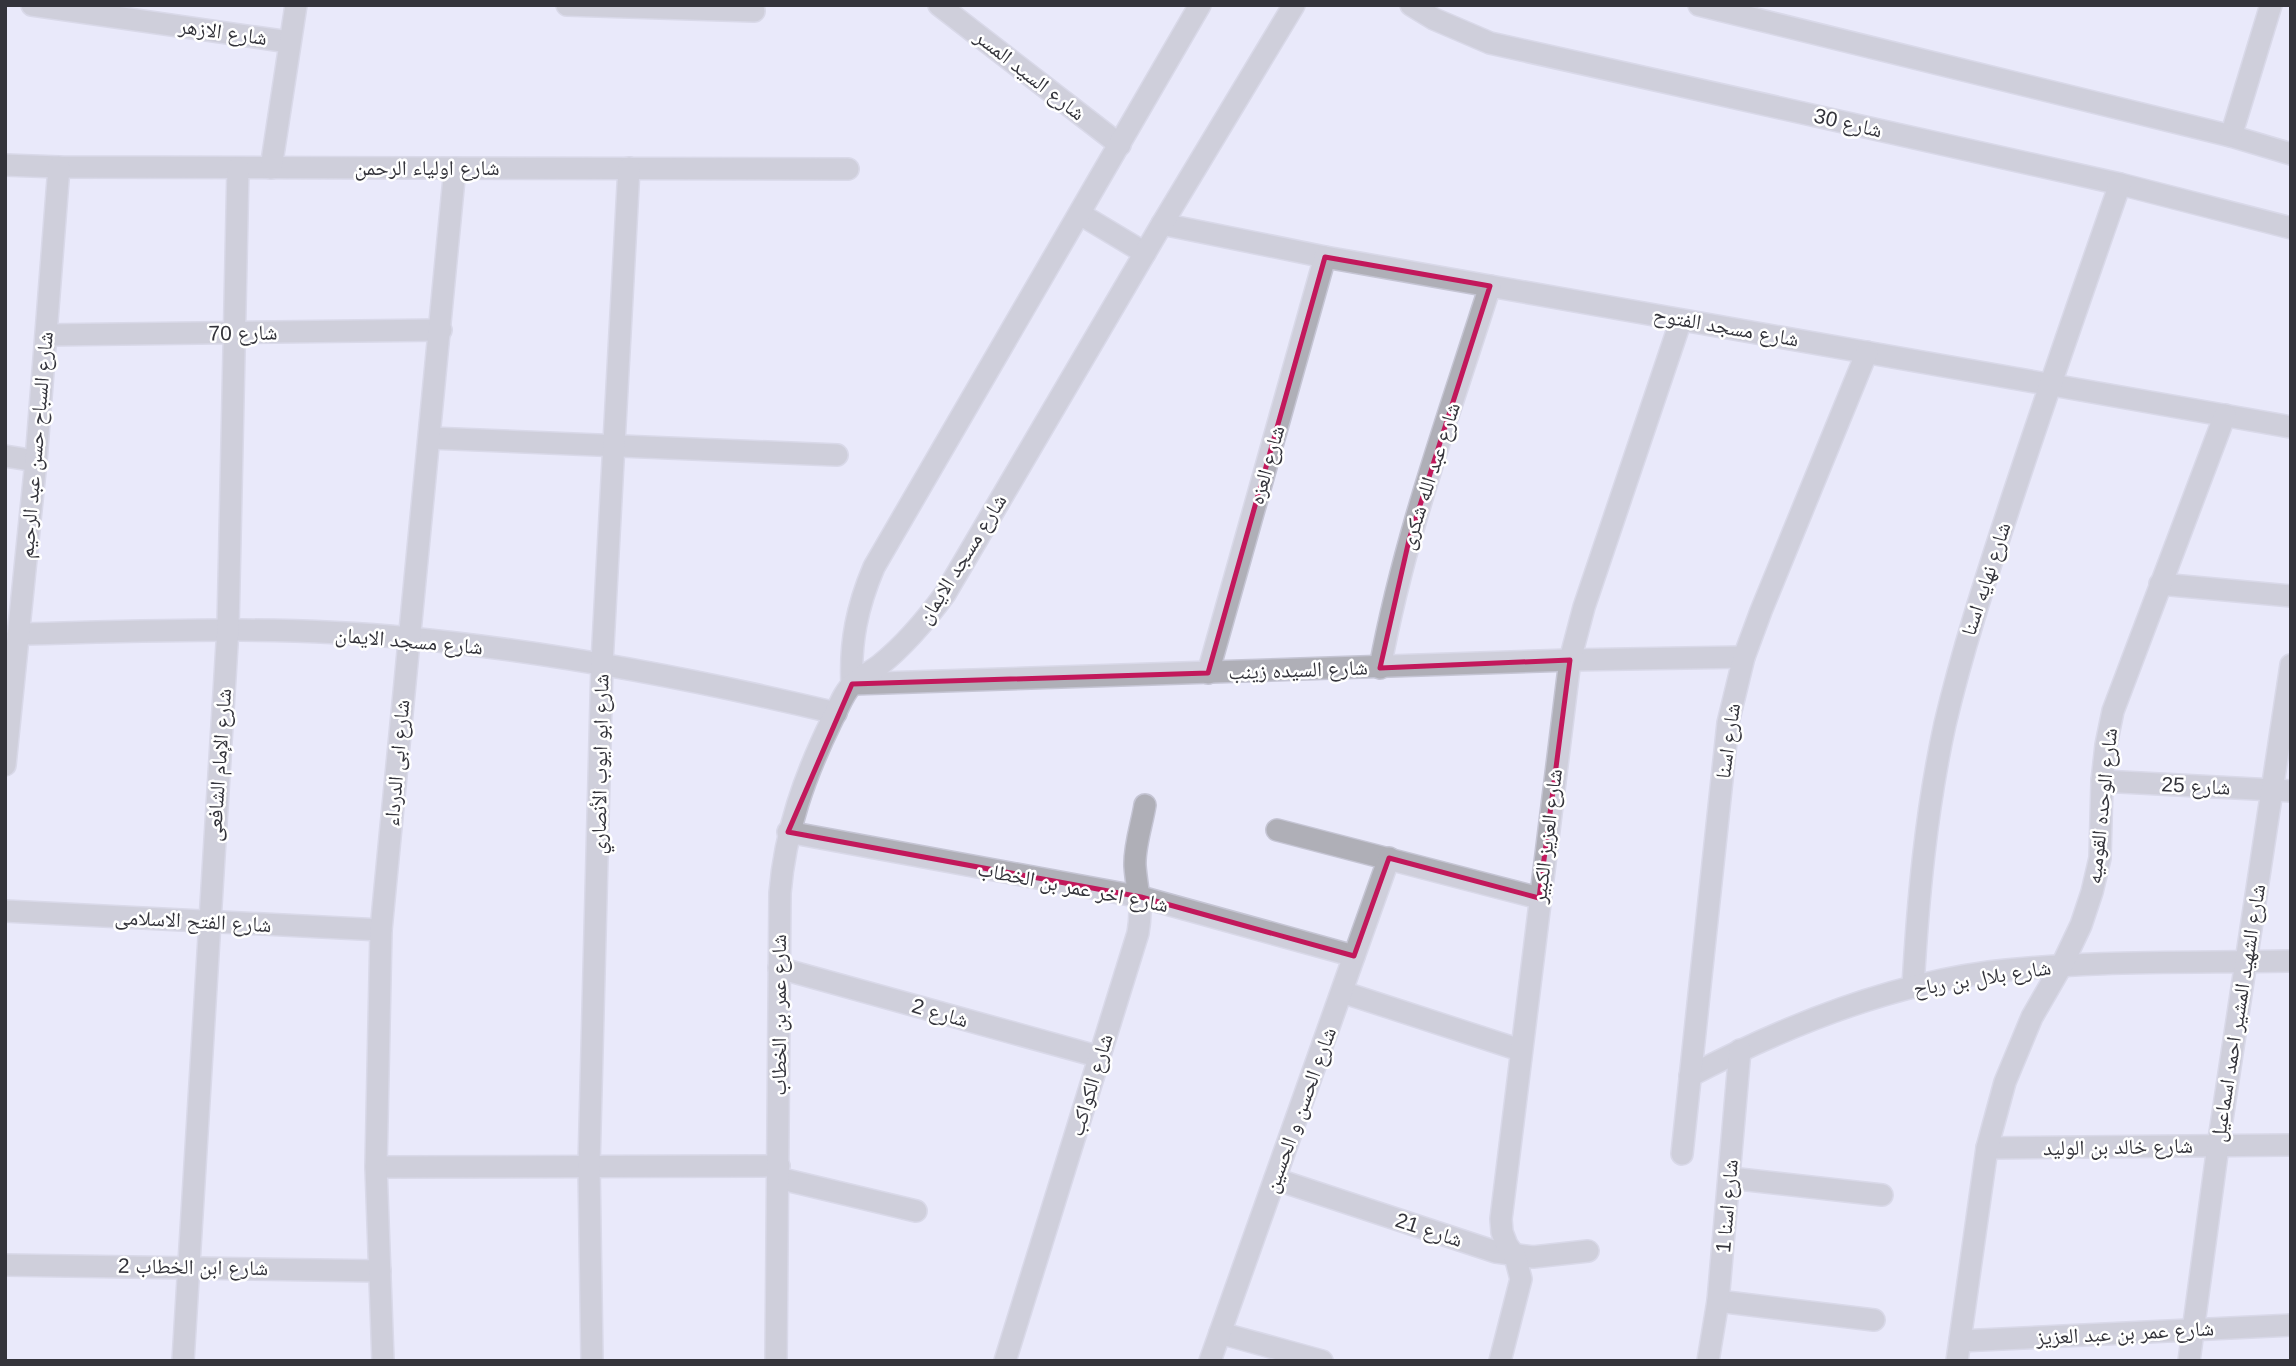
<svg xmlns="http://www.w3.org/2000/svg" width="2296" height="1366" viewBox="0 0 2296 1366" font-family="Helvetica,'Noto Naskh Arabic',sans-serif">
<rect width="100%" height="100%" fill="#e9e9fa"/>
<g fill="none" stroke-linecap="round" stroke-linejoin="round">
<!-- minor casing -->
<g stroke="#c5c5d4" stroke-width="24">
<g id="minor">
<polyline points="32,5 289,42"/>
<polyline points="567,5 754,11"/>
<polyline points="939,5 1120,145"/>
<polyline points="1411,5 1434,19 1490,43 2120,184 2291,228"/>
<polyline points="1699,5 2231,136 2291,154"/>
<polyline points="2231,136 2271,5"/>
<polyline points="5,165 59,167 848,169"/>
<polyline points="271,168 296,5"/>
<polyline points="1080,214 1145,253"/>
<polyline points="1162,224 1325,257 2291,427"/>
<polyline points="46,335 441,330"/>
<polyline points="430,438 837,455"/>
<polyline points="5,456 36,461"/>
<polyline points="2160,584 2291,596"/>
<path d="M18 634C149 631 279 625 409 638 554 652 694 679 836 713"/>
<path d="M1380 668C1404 537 1450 412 1490 286"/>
<polyline points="1208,673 1325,257"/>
<polyline points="852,684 1570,660 1744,657"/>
<path d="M852 684C850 642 857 607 874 567L1200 5"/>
<polyline points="5,765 36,461 59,167"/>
<polyline points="2102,781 2291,791"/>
<polyline points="1277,830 1539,898"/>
<polyline points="788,832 1141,897 1354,956"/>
<polyline points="5,911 381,930"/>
<polyline points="779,968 1100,1057"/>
<path d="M1913 987C1918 899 1926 811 1945 724 1962 652 1985 581 2008 511 2044 401 2082 293 2120 184"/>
<polyline points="1342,992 1520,1050"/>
<path d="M1690 1076C1783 1027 1884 986 1989 972 2089 960 2190 963 2291 961"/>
<polyline points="1987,1148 2291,1145"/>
<polyline points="1682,1154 1728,723 1744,657 1761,611 1867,352"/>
<polyline points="376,1167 779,1166"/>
<polyline points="778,1178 916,1211"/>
<polyline points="1730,1178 1882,1195"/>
<polyline points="1275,1179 1496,1252 1533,1257 1588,1251"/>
<polyline points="5,1265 380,1271"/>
<polyline points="1718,1301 1874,1320"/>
<polyline points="1220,1333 1322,1361"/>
<polyline points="1960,1341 2291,1325"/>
<polyline points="183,1361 228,628 238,168"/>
<polyline points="383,1361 376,1167 381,930 455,168"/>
<polyline points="592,1361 589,1166 602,663 629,168"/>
<path d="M776 1361 780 893C785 831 805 775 832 720 838 709 844 691 854 683 862 676 872 671 880 665 906 644 926 620 945 594L1162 224 1294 5"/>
<path d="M1005 1361 1138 933C1143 905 1137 893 1135 866 1134 847 1142 824 1145 805"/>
<polyline points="1210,1361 1389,858"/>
<polyline points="1500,1361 1521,1279 1515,1256 1507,1245 1502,1232 1501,1219 1570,660 1584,607 1681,320"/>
<polyline points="1708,1361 1718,1301 1740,1050"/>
<polyline points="1957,1361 1987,1148 2005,1082 2032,1017 2062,965 2081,925 2092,892 2100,858 2102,781 2106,745 2113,711 2225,415"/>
<polyline points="2189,1361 2218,1146 2291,665"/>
</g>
</g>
<!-- minor -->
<use href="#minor" stroke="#afafb7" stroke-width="21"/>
</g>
<!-- marked area -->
<path d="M0 0H2296V1366H0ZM1325 257 1490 286 1409 540 1380 668 1570 660 1539 898 1389 858 1354 956 1141 897 788 832 852 684 1208 673Z" fill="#e9e9fa" fill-opacity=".55" fill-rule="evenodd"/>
<path fill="none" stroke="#c2185b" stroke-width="5" stroke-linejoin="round" d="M1325 257 1490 286 1409 540 1380 668 1570 660 1539 898 1389 858 1354 956 1141 897 788 832 852 684 1208 673Z"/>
<g text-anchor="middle" stroke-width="5" stroke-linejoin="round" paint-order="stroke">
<!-- street labels -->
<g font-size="21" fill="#34343b" stroke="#fff">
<text transform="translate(223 32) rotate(8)" y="7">شارع الازهر</text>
<text transform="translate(1030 75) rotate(38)" y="7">شارع السيد المسر</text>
<text transform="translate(1848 123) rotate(13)" y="7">شارع 30</text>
<text x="427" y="175">شارع اولياء الرحمن</text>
<text transform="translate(1726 327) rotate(10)" y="7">شارع مسجد الفتوح</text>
<text transform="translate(243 333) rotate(-1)" y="7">شارع 70</text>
<text transform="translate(36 445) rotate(-85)" y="7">شارع السباح حسن عبد الرحيم</text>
<text transform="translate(1267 465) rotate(-74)" y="7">شارع العزه</text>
<text transform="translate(1430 476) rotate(-72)" y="7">شارع عبد الله شكرى</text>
<text transform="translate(962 559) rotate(-58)" y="7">شارع مسجد الايمان</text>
<text transform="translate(1986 579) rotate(-72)" y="7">شارع نهايه اسنا</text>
<text transform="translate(409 641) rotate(5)" y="7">شارع مسجد الايمان</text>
<text transform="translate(1298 670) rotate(-2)" y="7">شارع السيده زينب</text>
<text transform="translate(1728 741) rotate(-82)" y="7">شارع اسنا</text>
<text transform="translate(397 763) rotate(-85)" y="7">شارع ابى الدرداء</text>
<text transform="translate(600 764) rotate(-89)" y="7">شارع ابو ايوب الأنصاري</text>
<text transform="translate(219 765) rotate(-86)" y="7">شارع الإمام الشافعى</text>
<text transform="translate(2196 786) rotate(3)" y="7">شارع 25</text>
<text transform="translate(2102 806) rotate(-84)" y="7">شارع الوحده القوميه</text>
<text transform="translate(1547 836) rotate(-83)" y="7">شارع العزيز الكبير</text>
<text transform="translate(1073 887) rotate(11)" y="7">شارع اخر عمر بن الخطاب</text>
<text transform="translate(193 921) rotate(3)" y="7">شارع الفتح الاسلامى</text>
<text transform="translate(1982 978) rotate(-9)" y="7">شارع بلال بن رباح</text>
<text transform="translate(940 1013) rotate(16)" y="7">شارع 2</text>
<text transform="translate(2238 1013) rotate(-81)" y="7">شارع الشهيد المشير احمد اسماعيل</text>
<text transform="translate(779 1015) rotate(-90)" y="7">شارع عمر بن الخطاب</text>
<text transform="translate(1091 1085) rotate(-73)" y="7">شارع الكواكب</text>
<text transform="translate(1300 1110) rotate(-70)" y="7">شارع الحسن و الحسين</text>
<text transform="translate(2118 1147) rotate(-1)" y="7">شارع خالد بن الوليد</text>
<text transform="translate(1727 1206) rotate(-85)" y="7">شارع اسنا 1</text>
<text transform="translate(1429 1230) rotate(18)" y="7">شارع 21</text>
<text transform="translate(193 1267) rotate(1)" y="7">شارع ابن الخطاب 2</text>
<text transform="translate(2125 1333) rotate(-3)" y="7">شارع عمر بن عبد العزيز</text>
</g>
</g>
<!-- border -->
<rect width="2296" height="1366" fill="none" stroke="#34343b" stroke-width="14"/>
</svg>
